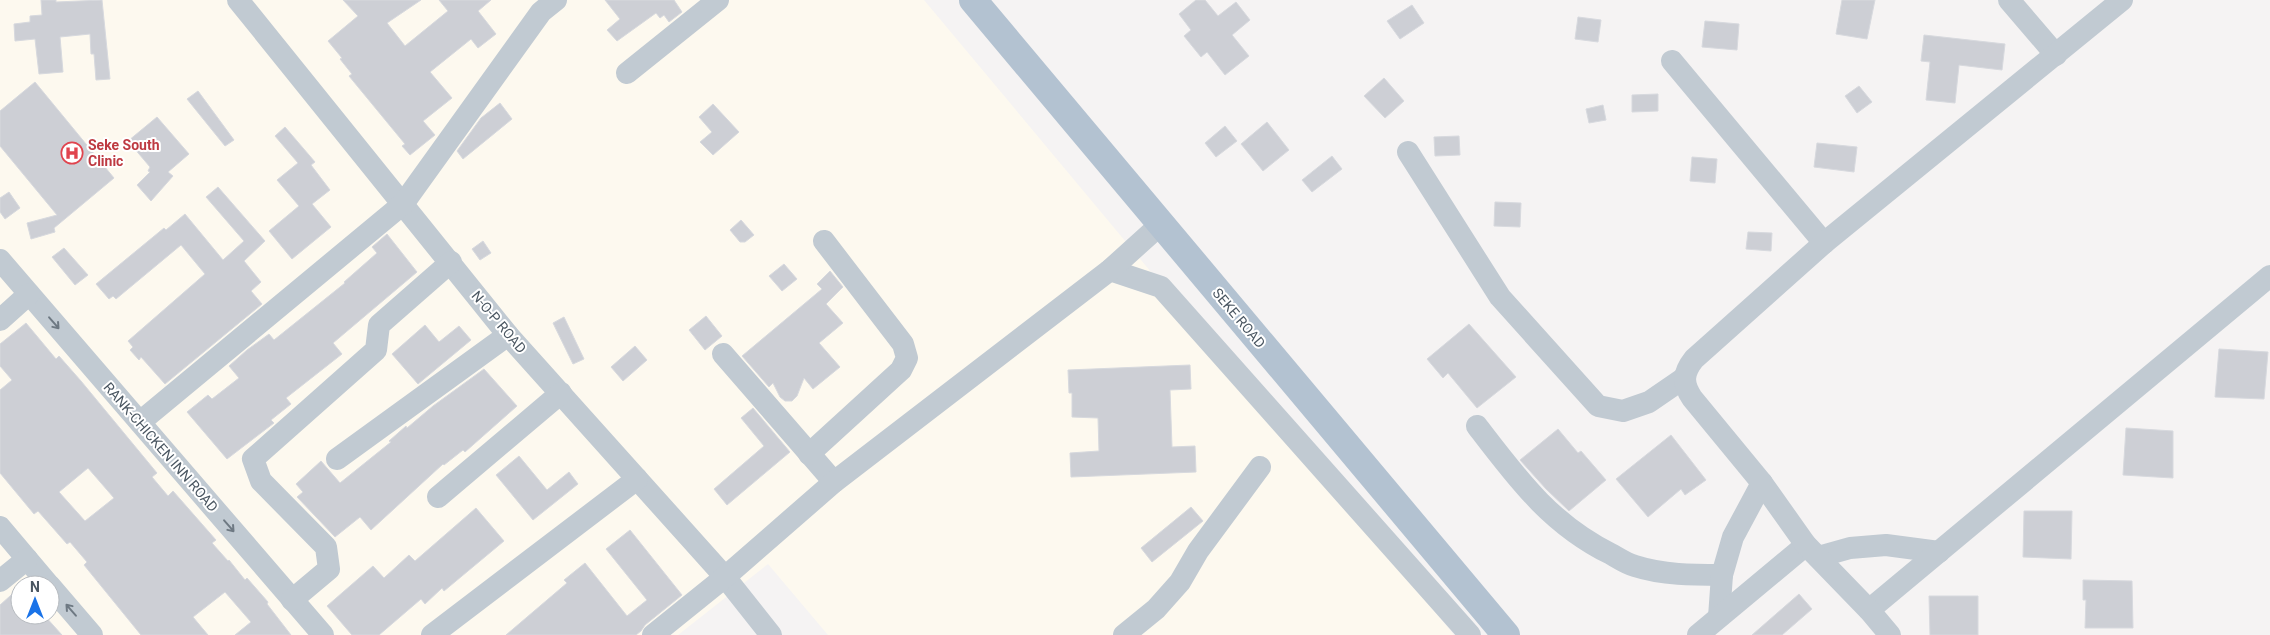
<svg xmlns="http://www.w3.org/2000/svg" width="2270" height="635" viewBox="0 0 2270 635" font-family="Roboto,sans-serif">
<rect width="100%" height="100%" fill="#f5f3f3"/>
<!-- commercial -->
<path fill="#fdf9ef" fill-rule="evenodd" d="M0 0H924L1454 635H828L768 564 678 635H0ZM20 585H50V615H20Z"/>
<!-- building -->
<g fill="#cdcfd5" stroke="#d7d9de" fill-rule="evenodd">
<polygon points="41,0 56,0 56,2 102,0 110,79 96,80 94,54 91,54 90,34 60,37 63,72 39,74 35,39 15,41 14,24 30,22 30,16 42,15"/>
<polygon points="343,0 421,0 387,23 405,46 448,11 439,0 491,0 478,11 496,34 478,48 471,39 430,72 452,98 423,121 435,135 410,155 402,146 405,144 349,76 352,74 340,59 342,58 328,41 358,16"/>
<polygon points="605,0 674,0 682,12 669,22 664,15 660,18 656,13 617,41 607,30 620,19"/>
<polygon points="1196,0 1205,0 1218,16 1236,2 1250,20 1232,35 1249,56 1225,75 1207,52 1201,57 1184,36 1191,30 1179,14"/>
<polygon points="1842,0 1875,0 1867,39 1836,34"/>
<polygon points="1412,5 1424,23 1400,39 1387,21"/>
<polygon points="1578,17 1601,20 1598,42 1575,39"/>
<polygon points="1705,21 1739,24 1737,50 1702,47"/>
<polygon points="1924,35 2005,44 2002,70 1959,65 1955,103 1926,100 1930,62 1921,61"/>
<polygon points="1384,78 1404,101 1385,118 1364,96"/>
<polygon points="35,82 114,178 54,228 55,232 31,239 27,223 57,215 0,146 0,111"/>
<polygon points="1859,86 1872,102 1857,113 1845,96"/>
<polygon points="198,91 234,140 225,146 187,99"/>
<polygon points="1658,94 1658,111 1632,112 1632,95"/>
<polygon points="500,103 512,119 463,159 457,151 481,118"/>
<polygon points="713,104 739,132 713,155 700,142 712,132 699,117"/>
<polygon points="1603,105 1606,120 1589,123 1586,109"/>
<polygon points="157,117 189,154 168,172 173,176 151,201 137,185 150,172 148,171 150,167 128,141"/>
<polygon points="1267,122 1289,150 1263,171 1241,144"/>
<polygon points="1225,126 1237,141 1216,157 1205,143"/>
<polygon points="285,127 315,162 311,165 330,190 312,204 331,227 292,259 269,231 299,206 277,180 298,163 275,136"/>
<polygon points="1459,136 1460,155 1435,156 1434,137"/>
<polygon points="1817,143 1857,147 1854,172 1814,167"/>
<polygon points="1332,156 1342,169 1312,192 1302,180"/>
<polygon points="1692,157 1717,159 1715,183 1690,181"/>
<polygon points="218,187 265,241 244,261 261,282 251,291 262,304 165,384 141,357 139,360 130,350 133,347 128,341 205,274 181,245 116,299 113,296 109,299 96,284 164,228 166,230 185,214 223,260 244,241 206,197"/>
<polygon points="9,192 20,208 5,219 0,212 0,198"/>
<polygon points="1495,202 1521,203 1520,227 1494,226"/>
<polygon points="741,220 754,235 745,242 740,242 730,230"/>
<polygon points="1748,232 1772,233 1771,251 1746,249"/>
<polygon points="387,234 417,272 333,343 342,354 286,398 291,404 271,420 274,423 227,459 187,412 208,395 212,399 239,378 229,366 247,350 269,334 274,340 345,283 344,282 377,253 372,247"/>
<polygon points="483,241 491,253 480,260 472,249"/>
<polygon points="64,248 88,275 75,285 52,257"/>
<polygon points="784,264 797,279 782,291 769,276"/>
<polygon points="830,271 843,287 826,304 843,323 819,343 840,367 813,389 804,378 797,396 792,401 785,401 780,397 773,383 769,387 742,356 822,289 817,284"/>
<polygon points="706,316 722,336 705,350 689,330"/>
<polygon points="564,317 584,359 573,364 553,323"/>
<path d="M26 323 56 359 59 356 81 381 157 473 152 477 168 496 173 491 216 540 212 543 228 561 229 560 245 580 247 578 268 602 267 604 291 635H235L251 622 225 592 193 617 208 635H141L84 565 87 562 70 542 67 544 38 511 34 514 0 473V390L12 380 0 366V344ZM88 468 114 498 85 521 59 492Z"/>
<polygon points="1469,324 1516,377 1477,408 1448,373 1443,378 1427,359"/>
<polygon points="425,325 439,342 459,326 471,340 418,384 392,354"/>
<polygon points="635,346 647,360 623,381 611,367"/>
<polygon points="2219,349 2268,352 2264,399 2215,397"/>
<polygon points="1190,365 1191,389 1170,390 1172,447 1195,446 1196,472 1071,477 1070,453 1099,451 1098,418 1072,417 1072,393 1069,393 1068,370"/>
<polygon points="484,369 517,406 465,452 463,450 444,465 443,464 371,530 360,517 335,537 297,497 303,492 296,484 321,461 340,483 391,442 389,441 406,426 407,428 433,406"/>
<polygon points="753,408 790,452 727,505 714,489 764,446 741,418"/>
<polygon points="2126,428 2173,431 2173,478 2123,475"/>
<polygon points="1558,429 1578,453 1581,451 1606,480 1569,511 1546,489 1520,460"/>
<polygon points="1671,435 1706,480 1685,495 1681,489 1648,517 1616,479"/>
<polygon points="519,456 547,490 569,472 578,484 533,520 496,475"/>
<polygon points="1191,507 1203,521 1152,562 1141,548"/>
<polygon points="476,508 504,541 444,591 442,588 425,604 421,599 379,635 352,635 327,606 373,566 384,578 409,555 415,561"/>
<polygon points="2024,511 2072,511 2071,559 2023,557"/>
<polygon points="630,530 682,595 645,625 641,631 636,635 506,635 567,583 564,580 585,563 627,616 647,600 606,549"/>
<polygon points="2083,580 2132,581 2133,628 2085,628 2086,600 2083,600"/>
<polygon points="20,587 20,615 44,615 62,635 0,635 0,605"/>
<polygon points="1799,594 1812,609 1782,635 1752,635"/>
<polygon points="1929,596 1978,596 1978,635 1930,635"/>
</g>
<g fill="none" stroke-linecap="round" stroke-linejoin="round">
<!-- minor -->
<g stroke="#c1cad2" stroke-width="22">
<polyline points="238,0 508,335 725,577 771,635"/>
<polyline points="2009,0 2056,55"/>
<polyline points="1672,61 1824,243"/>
<polyline points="627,73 718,0"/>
<polyline points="1408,152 1500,297 1598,406 1623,411 1649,402 1684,378"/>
<polyline points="0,260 323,635"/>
<polyline points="1110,270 1161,287 1470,635"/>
<polyline points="0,320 29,294"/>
<polyline points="723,354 834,482"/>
<polyline points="140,422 403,204 541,12 556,0"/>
<path d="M1477 426C1517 478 1550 524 1611 554 1618 558 1627 564 1635 566 1663 575 1693 575 1722 575"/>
<polyline points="809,454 901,370 907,358 903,344 824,241"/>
<polyline points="337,459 508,335"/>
<polyline points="438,497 561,393"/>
<polyline points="0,527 49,585"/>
<polyline points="1818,557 1850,548 1886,545 1939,552"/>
<polyline points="0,581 27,559"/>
<polyline points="50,586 92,635"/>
<polyline points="292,600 329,569 326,547 261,481 253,459 376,350 379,325 451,262"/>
<polyline points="1869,610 2270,276"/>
<polyline points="1719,617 1722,575 1733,537 1762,483"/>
<polyline points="432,635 637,479"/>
<polyline points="653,635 725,577 834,482 1110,270 1161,224"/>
<polyline points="1124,635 1156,609 1180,582 1198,551 1260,467"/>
<polyline points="1698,635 1806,545"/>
<path d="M1890 635 1869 610 1806 545 1762 483 1692 398C1682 383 1683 373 1694 359L1824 243 2122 0"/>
</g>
<!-- major -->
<polyline stroke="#b3c2d1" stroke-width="28" points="973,0 1506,635"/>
</g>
<!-- one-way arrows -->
<defs><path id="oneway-shaft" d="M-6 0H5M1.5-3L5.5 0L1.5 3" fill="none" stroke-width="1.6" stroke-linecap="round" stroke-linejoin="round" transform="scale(1.25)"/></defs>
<g stroke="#6e7983">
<use href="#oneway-shaft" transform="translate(54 323) rotate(49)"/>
<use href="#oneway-shaft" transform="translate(229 526) rotate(49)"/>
<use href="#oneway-shaft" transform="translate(71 610) rotate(-131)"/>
</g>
<!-- icons -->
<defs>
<g id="hospital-ring" transform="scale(1.125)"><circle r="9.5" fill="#fff" stroke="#e0444e" stroke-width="1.5"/><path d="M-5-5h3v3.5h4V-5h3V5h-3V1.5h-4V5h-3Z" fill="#e0444e"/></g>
</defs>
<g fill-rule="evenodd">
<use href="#hospital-ring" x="72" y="153"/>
</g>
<g text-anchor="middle" stroke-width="4" stroke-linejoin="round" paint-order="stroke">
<!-- health labels -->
<g font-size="14" font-weight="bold" fill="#be3a42" stroke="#fff" text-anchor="start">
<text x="88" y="150">Seke South<tspan x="88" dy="16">Clinic</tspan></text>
</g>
<!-- street labels -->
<g font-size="14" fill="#4a5661" stroke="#fff">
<text transform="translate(1239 318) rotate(50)" y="5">SEKE ROAD</text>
<text transform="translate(499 322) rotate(50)" y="5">N-O-P ROAD</text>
<text transform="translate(161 447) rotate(49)" y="5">RANK-CHICKEN INN ROAD</text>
</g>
</g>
<!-- north arrow -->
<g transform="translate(35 600)"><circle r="24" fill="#ffffff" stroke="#b7bbc0"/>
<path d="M0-4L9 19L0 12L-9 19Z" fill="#1a73e8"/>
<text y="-8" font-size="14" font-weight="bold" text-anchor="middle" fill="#4a5661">N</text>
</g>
</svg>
